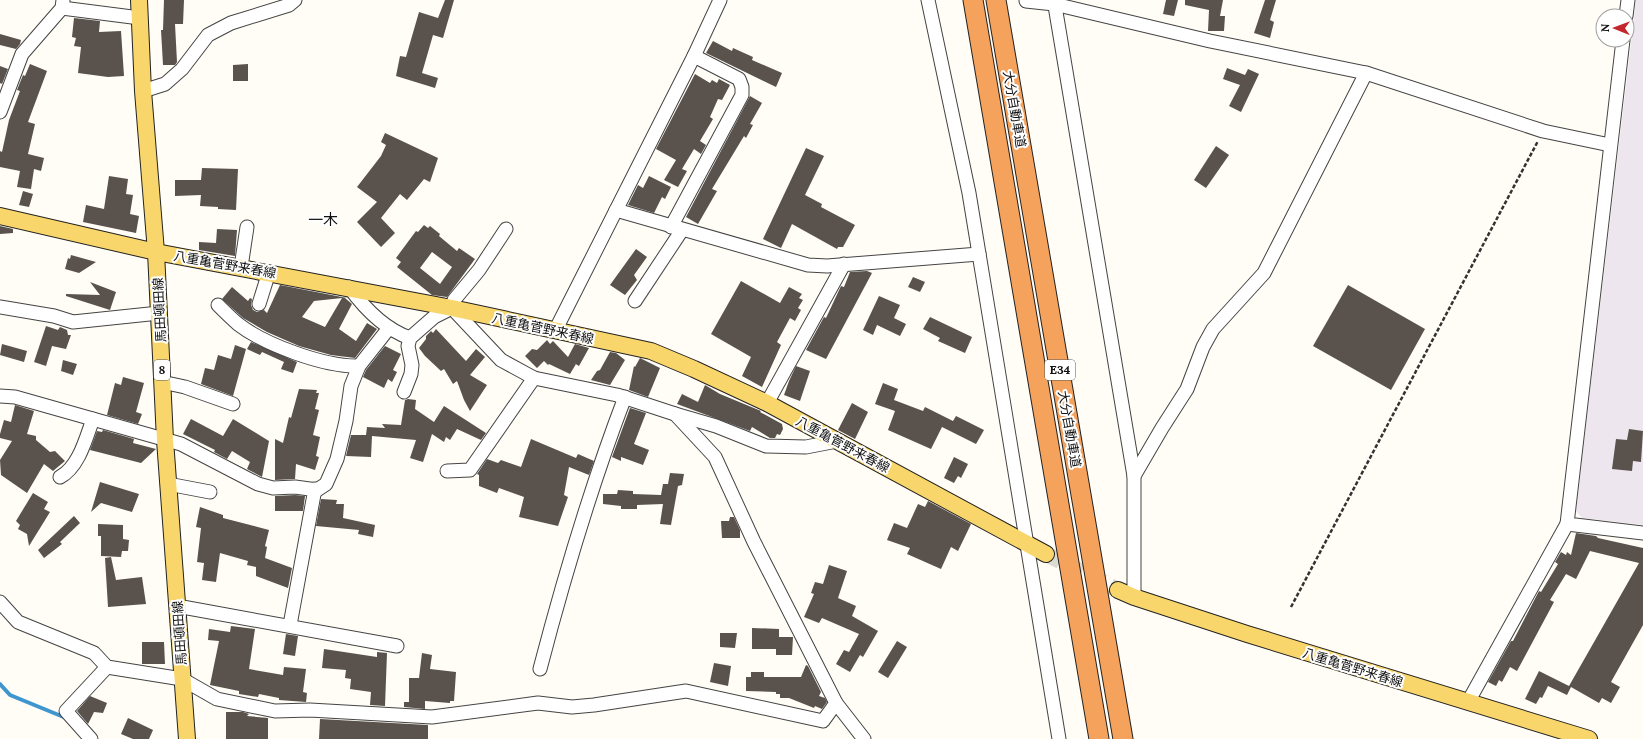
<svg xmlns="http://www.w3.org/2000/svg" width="1643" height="739" viewBox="0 0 1643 739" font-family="Lora,'Noto Sans JP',serif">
<rect width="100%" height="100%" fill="#fffdf5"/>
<!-- industrial -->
<polygon fill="#eee6ef" points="1636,0 1643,0 1643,525 1582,518 1576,511"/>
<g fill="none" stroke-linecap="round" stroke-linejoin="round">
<!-- stream -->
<polyline stroke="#3f96cf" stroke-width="4" points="0,684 10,695 66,718"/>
</g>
<!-- building -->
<g fill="#5a524d" fill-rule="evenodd">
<polygon points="164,0 184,0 183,24 175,24 177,62 175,65 163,65 161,30 163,30"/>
<polygon points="445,0 454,0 443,38 433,35 422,73 438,78 435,88 396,76 400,56 406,57 419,12 438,18"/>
<polygon points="1166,0 1178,0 1174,16 1163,14"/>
<polygon points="1185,0 1223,0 1220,16 1225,16 1224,31 1208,31 1209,10 1185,5"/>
<polygon points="1265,0 1276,0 1270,20 1274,22 1270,38 1254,33"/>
<polygon points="74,18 100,21 99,32 121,31 124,76 108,77 78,73 81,47 74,46 76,38 72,37"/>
<polygon points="0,34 21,40 20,44 16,49 0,45"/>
<polygon points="713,41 732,51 733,48 753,57 752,60 782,73 776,87 706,53"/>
<polygon points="30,64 47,71 28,122 35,124 28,154 44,158 41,171 34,169 31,189 17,187 20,171 0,167 0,151 2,152 9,120 20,91 17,90 23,75 25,76"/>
<polygon points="248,64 248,81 233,81 233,65"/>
<polygon points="0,66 8,69 2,84 0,83"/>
<polygon points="1227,68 1245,75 1248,69 1259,74 1241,112 1229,106 1240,85 1223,79"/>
<polygon points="695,74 710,83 712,80 717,83 719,79 730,85 722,100 718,99 710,117 713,119 700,141 706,145 701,154 694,149 682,169 687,171 678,187 664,180 676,160 656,149"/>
<polygon points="750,96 762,103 750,124 753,125 746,138 744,136 712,189 717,191 698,224 686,217"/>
<polygon points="385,133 438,158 430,182 424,179 407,200 400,194 381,218 395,233 381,247 357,222 377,202 357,187 381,156 386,145 381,142"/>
<polygon points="1216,146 1229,155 1206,188 1194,180"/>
<polygon points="806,148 824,156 805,195 822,204 821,207 855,225 843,247 838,247 837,249 792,224 781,248 763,239"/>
<polygon points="202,168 238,169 236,210 218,209 218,207 200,206 201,195 175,196 175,180 201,180"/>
<polygon points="109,176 128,179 126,194 133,195 130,214 139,216 136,233 83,222 86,205 104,209"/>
<polygon points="649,176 671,187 665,199 662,197 654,213 628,205 638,185 643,188"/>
<polygon points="23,191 33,194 29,207 19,205"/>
<path d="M424 225 428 228 430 226 440 234 439 236 457 251 459 248 475 259 447 297 432 295 397 267 401 262 396 258 416 231 418 232ZM432 252 452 267 440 284 420 268Z"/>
<polygon points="0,226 13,229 13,233 0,234"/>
<polygon points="217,229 237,230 235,256 199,250 199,242 216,243"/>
<polygon points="636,249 647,257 634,275 637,280 625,295 610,285"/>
<polygon points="71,255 96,262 79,273 65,269 68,258 70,259"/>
<polygon points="867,271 872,273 826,359 806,350 824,317 826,318 841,286 844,287 850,272"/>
<polygon points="913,277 925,282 920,292 908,287"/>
<polygon points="741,281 780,303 789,287 802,294 799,298 803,300 798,308 801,310 795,321 790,318 777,342 781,345 762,387 742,376 751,357 711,334"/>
<polygon points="90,282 116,292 110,310 66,296 66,294 100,295"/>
<path d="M280 285 347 298H345L352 304 339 329 356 341 367 323 377 329 355 358 331 355 299 346 267 332 243 318 222 299 232 287 248 301 250 298 252 299 251 305 253 310 257 312 264 310 267 313ZM342 298 325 327 302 317 314 301Z"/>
<polygon points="1348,285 1425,329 1391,390 1313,346"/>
<polygon points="879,296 900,305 894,318 906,324 900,336 877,325 873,335 863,330"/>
<polygon points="930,317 972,337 965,353 938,341 940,338 923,329"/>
<polygon points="46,326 58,330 60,327 67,330 68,335 71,335 66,349 52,346 46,366 34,362"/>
<polygon points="436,329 466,361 476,349 485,357 470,375 487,385 470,411 464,400 457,381 453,384 444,369 441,371 425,356 419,348 426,339 426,336 431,331 433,333"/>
<polygon points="547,340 550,344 553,341 568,357 575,344 589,348 579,366 574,363 576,364 570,374 549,364 548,365 544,361 537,368 525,356 532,349 537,350"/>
<polygon points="251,342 297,362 293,373 281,369 284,362 262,352 260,355 247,349"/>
<polygon points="2,344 27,351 24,362 0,355"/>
<polygon points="235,345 246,349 233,396 201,384 205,368 214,370 218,355 231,359"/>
<polygon points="385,346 401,354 393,370 397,372 392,382 388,379 384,388 363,377 366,370"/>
<polygon points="610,352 616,353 625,360 610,385 591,380 597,371 600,370"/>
<polygon points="640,358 660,368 648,397 629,390 634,366 635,367"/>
<polygon points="63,360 77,364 73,375 61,371"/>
<polygon points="796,366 810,371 800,401 784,395 789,381"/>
<polygon points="123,377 144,383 136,412 142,414 138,424 107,415 115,383 121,385"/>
<polygon points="883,383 898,389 894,400 923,411 925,407 953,421 956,416 984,430 976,444 942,427 931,449 888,430 895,411 875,404"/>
<polygon points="705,385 720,394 761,411 760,412 782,424 783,429 780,435 777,434 775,438 770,438 752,427 750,431 677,404 682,394 698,402"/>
<polygon points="299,389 317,390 316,393 319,393 315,409 319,410 313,435 320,437 316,456 319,457 315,470 296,464 295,479 275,480 275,439 283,443 289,417 291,418"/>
<polygon points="408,399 416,400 415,409 434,422 444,406 486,433 481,440 457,429 450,440 446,437 444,442 432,434 423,462 410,458 416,440 372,436 371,457 346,456 351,435 366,435 367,427 385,428 382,424 401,425 405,400"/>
<polygon points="852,403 868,412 855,439 838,430"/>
<polygon points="15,405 34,411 27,434 36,436 36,440 50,452 55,451 65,461 53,471 44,464 27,493 1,475 0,460 12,441 0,438 0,434 4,420 11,422"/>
<polygon points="630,408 646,413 634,444 649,450 643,465 621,457 621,461 612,457"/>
<polygon points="191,419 223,436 233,419 269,441 262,477 247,469 250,462 232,451 227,459 214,452 215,450 183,434"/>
<polygon points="1629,429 1643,431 1641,462 1633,461 1632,471 1612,469 1616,439 1627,440"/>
<polygon points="103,430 134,439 133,443 156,449 141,463 90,450 97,431 102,432"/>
<polygon points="531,439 576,458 578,454 594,461 589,475 569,467 564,495 568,497 558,526 519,517 524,497 499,488 497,493 479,486 479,475 477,474 487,459 498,463 501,460 521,467"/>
<polygon points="954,457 968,464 961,478 958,476 954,483 944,478"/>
<polygon points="670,473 684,474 682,485 678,486 671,525 660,524 663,504 637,505 637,509 621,509 621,506 603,504 603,494 617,494 618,490 633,491 633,494 661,495 663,484 668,484"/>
<polygon points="100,482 139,494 132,512 101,503 91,512"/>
<polygon points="33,493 48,502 44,509 50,512 29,546 27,534 18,529 20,525 16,521"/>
<polygon points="295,495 305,496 303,511 275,511 275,496"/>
<polygon points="321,499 337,500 336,504 344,504 343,518 375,525 373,537 358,534 359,530 316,526"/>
<polygon points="928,501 971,524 958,551 951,547 941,569 907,554 910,548 887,540 894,523 907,528 918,504 925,507"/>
<polygon points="200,507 223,515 223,518 269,530 265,546 267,547 265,558 292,568 288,588 256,576 256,567 247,565 248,561 220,553 216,582 202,580 204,563 197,562 201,528 196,527"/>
<polygon points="74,516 80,523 60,542 62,544 44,558 38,550"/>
<polygon points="730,517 734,517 740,530 740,538 722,538 721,521 729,521"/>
<polygon points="98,524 123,525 123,539 129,540 128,551 122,551 121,557 101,556 101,536 98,536"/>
<polygon points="1576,533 1596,536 1598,538 1643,548 1643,625 1611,682 1620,687 1611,703 1602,698 1599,703 1571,687 1567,695 1548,686 1542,698 1540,697 1536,704 1525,699 1539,671 1569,686 1639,563 1590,551 1576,579 1566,574 1550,600 1554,602 1517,671 1510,667 1502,682 1499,680 1496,686 1488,682 1511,641 1513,641 1539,591 1541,592 1558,564 1555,562 1561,552 1566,555 1567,552 1571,555"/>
<polygon points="111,557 116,580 142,577 146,604 108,607 105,558"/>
<polygon points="829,565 847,571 838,598 856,606 852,616 878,631 863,657 860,655 850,672 836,664 844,650 849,652 859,634 822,618 819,623 804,617 814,594 811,593 815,582 823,584"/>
<polygon points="231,626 255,629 249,669 283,675 284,667 306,669 303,692 307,693 306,702 279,700 279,698 259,694 258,697 239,694 239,691 210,685 219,641 208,640 209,629 230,632"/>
<polygon points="752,628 779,629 779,637 793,637 792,655 776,655 776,649 752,649"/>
<polygon points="720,633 737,633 735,648 720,647"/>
<polygon points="286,634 298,636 295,656 283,654"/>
<polygon points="897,641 907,647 888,678 878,672"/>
<polygon points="142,642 164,642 165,664 142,664"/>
<polygon points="324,649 377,657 377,652 387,653 385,706 370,705 371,692 350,689 351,679 345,678 346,670 322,668"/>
<polygon points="422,653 432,655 430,669 456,672 454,701 450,701 450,703 425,701 425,709 404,707 404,702 409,702 409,678 419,678"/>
<polygon points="714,663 731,666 728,686 710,682"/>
<polygon points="806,665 808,666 821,692 819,696 825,698 827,702 822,709 815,706 814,708 789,698 780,698 780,694 776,694 776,692 746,691 746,677 751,677 751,672 764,672 764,677 801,677"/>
<polygon points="90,696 107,703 103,713 94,712 88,724 77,711"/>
<polygon points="226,712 243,712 249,714 247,716 268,718 268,739 226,739"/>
<polygon points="128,718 153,730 149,739 133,739 121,734"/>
<polygon points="320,719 428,725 428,739 319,739"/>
</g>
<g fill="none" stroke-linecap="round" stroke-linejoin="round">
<!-- major-tunnel -->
<polyline stroke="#dbdad3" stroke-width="16" stroke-dasharray="16 8" stroke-linecap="butt" points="1046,554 1118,590"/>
<!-- minor casing -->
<g stroke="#444" stroke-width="15">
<g id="minor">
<polyline points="928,0 969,193 1059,739"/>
<polyline points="1054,0 1134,476 1134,597"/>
<polyline points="1026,1 1054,4 1210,41 1366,73 1543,131 1610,145"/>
<polyline points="62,8 140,18"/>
<polyline points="1626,16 1628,0"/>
<polyline points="1623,40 1567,524 1643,533"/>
<polyline points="143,91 165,84 182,69 208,35 231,23 289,5 295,0"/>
<polyline points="0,112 22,54 62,8 63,0"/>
<polyline points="616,210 808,265 827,266 979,254"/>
<polyline points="671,227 742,95 742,87 739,79 694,56"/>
<polyline points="241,267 247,227"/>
<path d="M349 287C365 309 384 329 410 338"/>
<polyline points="635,301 682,230"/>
<polyline points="259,304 269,272"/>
<path d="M218 305C224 311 231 318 238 324 265 345 325 367 359 366"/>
<polyline points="0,307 54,316 73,322 159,313"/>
<polyline points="452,308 501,360 534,378 617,395 675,414 715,457 754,542 836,703 864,739"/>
<polyline points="555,331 694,56 720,0"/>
<polyline points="162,382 185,387 233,404"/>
<polyline points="404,392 411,374 412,365 408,346 410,338 434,317 452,308 454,300 479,270 506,229"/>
<polyline points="0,396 15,397 181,444 258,484 273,488 295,487 317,490 326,484 337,459 346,421 351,386 359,366 389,328"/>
<polyline points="767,403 844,264"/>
<polyline points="675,414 716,426 766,446 806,447 837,441"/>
<polyline points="447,471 470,470 534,378"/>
<polyline points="1134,476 1162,428 1187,389 1203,347 1213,329 1264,273 1366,73"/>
<path d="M60 477C79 467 86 438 93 419"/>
<polyline points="168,484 210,492"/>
<polyline points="0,602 18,622 94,653 107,667 182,679 217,699 275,711 310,710 432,717 538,703 572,707 594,705 686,691 823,721 836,703"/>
<polyline points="177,606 397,646"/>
<polyline points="290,625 315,489"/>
<path d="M540 669C564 577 591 486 625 397"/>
<polyline points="1468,702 1567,524"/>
<polyline points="91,739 66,711 107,667"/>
</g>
</g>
<!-- major casing -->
<g stroke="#222" stroke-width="18">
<g id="major">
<polyline points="139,0 143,91 156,252 165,440 187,739"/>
<polyline points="0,216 156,252 452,308 651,351 694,369 767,403 1046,554"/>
<polyline points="1118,590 1134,597 1247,634 1589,739"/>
</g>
</g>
<!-- highway casing -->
<g stroke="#222" stroke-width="21">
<g id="highway">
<polyline points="973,0 1099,739"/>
<polyline points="996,0 1123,739"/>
</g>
</g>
<!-- path -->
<polyline stroke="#333" stroke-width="2.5" stroke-dasharray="4 2" stroke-linecap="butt" points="1291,607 1538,141"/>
<!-- minor -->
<use href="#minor" stroke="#fff" stroke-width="13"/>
<!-- major -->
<use href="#major" stroke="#f9d66b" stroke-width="16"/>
<!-- highway -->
<use href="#highway" stroke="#f5a25d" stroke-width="19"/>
</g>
<g text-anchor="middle" stroke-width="4" stroke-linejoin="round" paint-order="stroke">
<!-- shield labels -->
<g fill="#fff" stroke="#585858" stroke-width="1">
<rect x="154" y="360" width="16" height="20" rx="3"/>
<rect x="1045" y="360" width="30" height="20" rx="3"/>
</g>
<g font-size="12" font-weight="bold" fill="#111">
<text x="162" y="374">8</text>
<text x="1060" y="374">E34</text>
</g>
<!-- street labels -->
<g font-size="13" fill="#111" stroke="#fff">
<text transform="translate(1015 109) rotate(80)" y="5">大分自動車道</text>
<text transform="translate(225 264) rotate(10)" y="5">八重亀菅野来春線</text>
<text transform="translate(159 310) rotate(-93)" y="5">馬田頓田線</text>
<text transform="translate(543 328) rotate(12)" y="5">八重亀菅野来春線</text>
<text transform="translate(1070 429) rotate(80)" y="5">大分自動車道</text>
<text transform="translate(843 444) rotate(28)" y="5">八重亀菅野来春線</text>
<text transform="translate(179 633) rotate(-94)" y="5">馬田頓田線</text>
<text transform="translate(1353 667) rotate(17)" y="5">八重亀菅野来春線</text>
</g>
<!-- quarter labels -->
<g font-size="15" fill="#111" stroke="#fff">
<text x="323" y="225">一木</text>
</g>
</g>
<!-- north arrow -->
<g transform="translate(1615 28) rotate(271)"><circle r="19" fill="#ffffff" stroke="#a0a0a0"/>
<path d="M0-3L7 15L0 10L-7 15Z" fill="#c4262e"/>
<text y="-6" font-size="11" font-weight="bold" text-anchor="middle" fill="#111111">N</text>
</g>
</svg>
